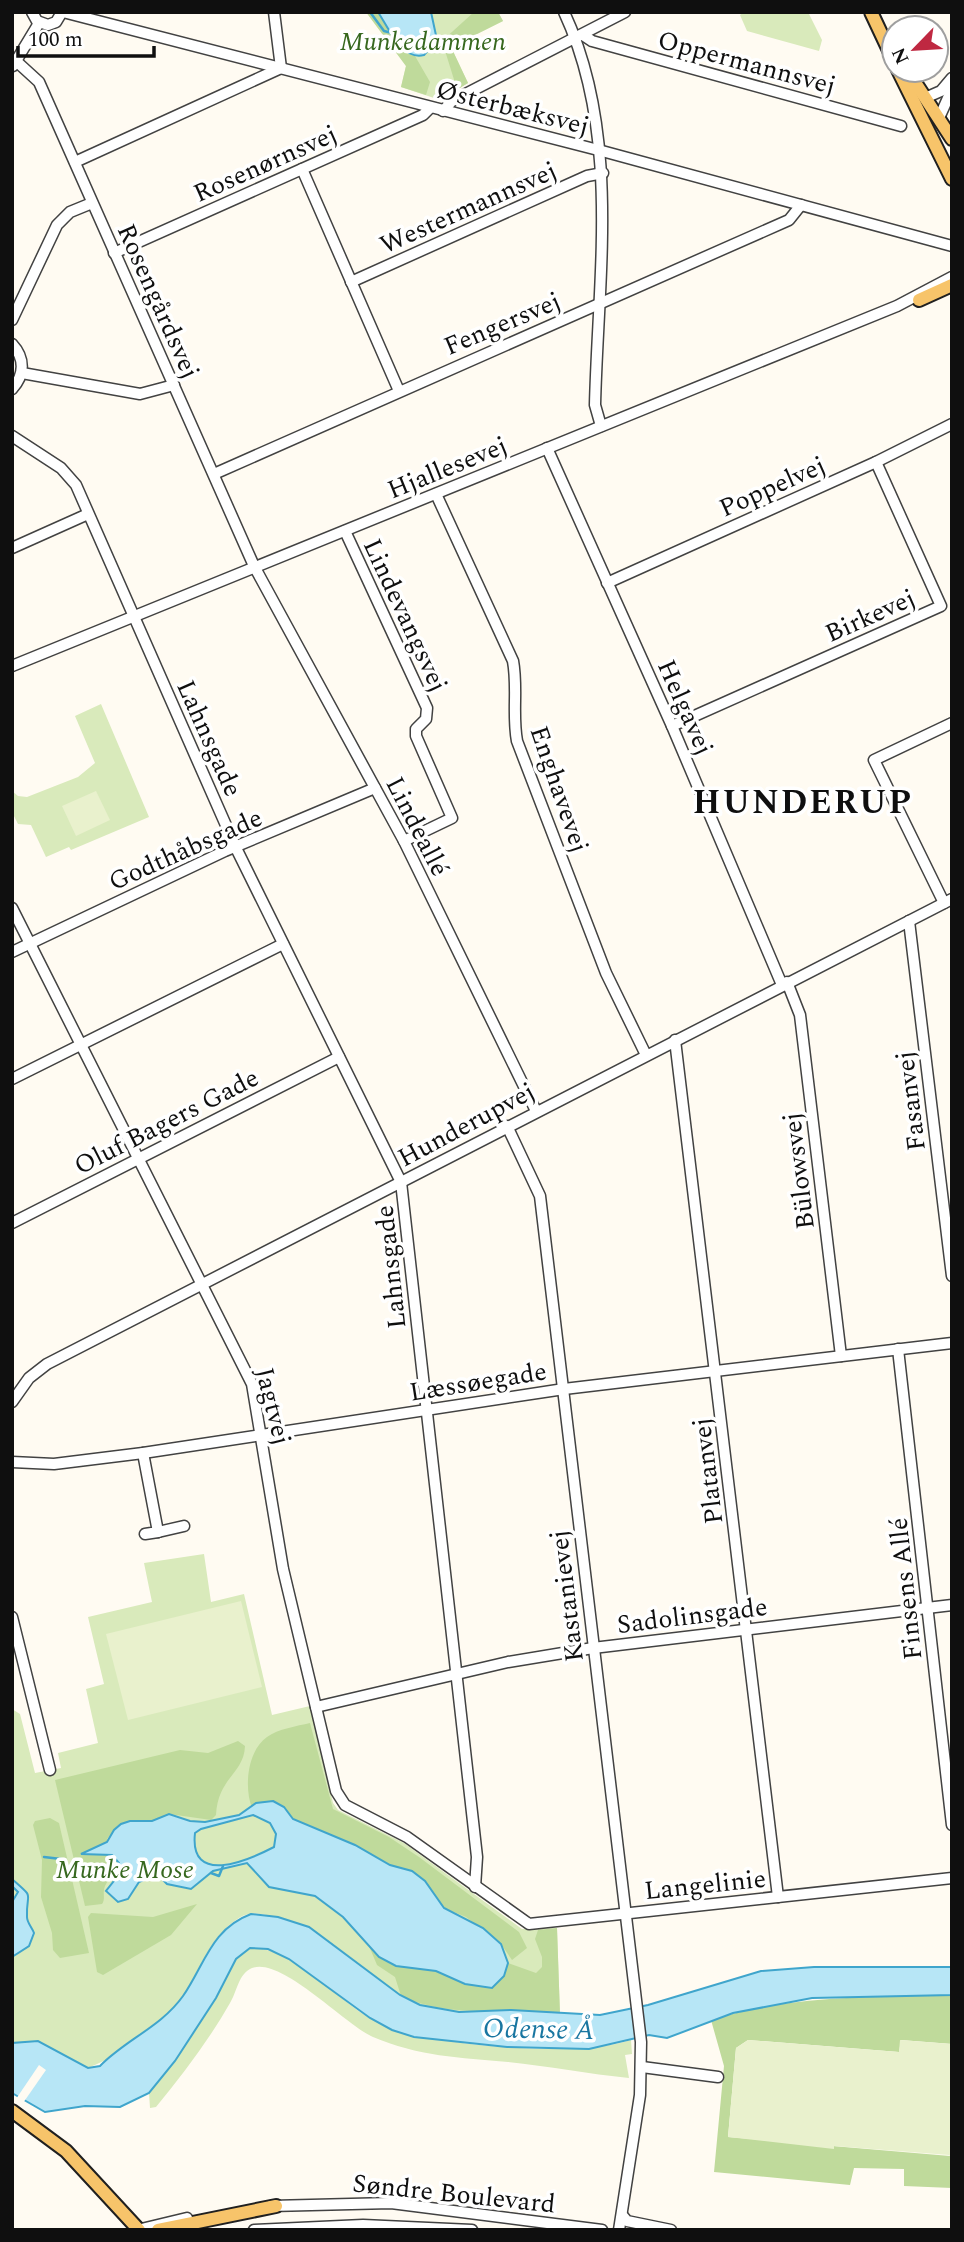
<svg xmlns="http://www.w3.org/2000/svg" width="964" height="2242" viewBox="0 0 964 2242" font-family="Spectral,serif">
<rect width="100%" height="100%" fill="#fffbf2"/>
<!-- green -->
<g fill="#d9eabb">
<polygon points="366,12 498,12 503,21 451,47 468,83 437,99 401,87 406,66"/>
<polygon points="744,12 808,12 822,40 819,51 747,31 740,15"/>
<polygon points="101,704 149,817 71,850 69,847 46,857 31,825 18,824 12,812 12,791 18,796 27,797 78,777 95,763 75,716"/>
<path d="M204 1554 211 1602 244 1594 272 1715 310 1706 333 1803 338 1810 404 1843 522 1929 557 1928 560 2015C508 2007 447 2024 399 1995 351 1966 328 1927 270 1916 259 1913 249 1912 239 1918 209 1937 202 1967 184 1994 164 2026 122 2054 88 2068L50 2048 12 2043V1709L20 1714 35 1773 61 1768 58 1753 98 1743 86 1689 104 1684 88 1617 152 1602 144 1563Z"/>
<path d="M250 1948C293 1946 336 2000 373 2020 423 2047 577 2058 631 2040L632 2054 625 2055 629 2078C589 2074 548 2066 508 2062 461 2058 417 2056 373 2037 344 2024 282 1957 252 1968 238 1974 237 1992 230 2003 209 2040 183 2074 156 2107L150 2108 149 2093 175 2061 216 1998 236 1959Z"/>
</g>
<!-- forest -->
<g fill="#bfda9b">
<polygon points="366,12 378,12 402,48 415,56 430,82 426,95 401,87 406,66"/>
<polygon points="474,12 498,12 503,21 451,47 468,83 460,88 456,86 442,41"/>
<path d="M310 1723 333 1809 389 1837 419 1857 519 1932 527 1948 512 1960 501 1944 466 1917 444 1908 425 1881 412 1871 390 1865 355 1845 293 1819 284 1807 252 1808C244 1788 247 1751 267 1737 278 1729 297 1726 310 1723Z"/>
<path d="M238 1741 245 1746C244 1774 218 1777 216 1815L211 1820 169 1814 152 1821H130L114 1830 107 1839 108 1856 115 1863C115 1874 109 1877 105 1886 102 1894 106 1898 102 1904L85 1906 55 1780 180 1750 208 1753Z"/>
<polygon points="50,1818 59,1823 89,1953 60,1958 53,1950 52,1933 41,1897 42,1860 33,1825 35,1821"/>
<polygon points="197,1904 171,1935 103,1975 97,1972 88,1917 91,1913 153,1917"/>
<path d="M557 1928 560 2015C505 2006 452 2020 401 1996L395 1977 377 1965 369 1946 379 1957 396 1966 436 1971 465 1984 504 1976 508 1963 536 1973 542 1967V1957L535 1939 538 1930Z"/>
<path d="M952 1995V2044L901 2040 899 2052 748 2040 736 2048 728 2137 950 2156 952 2188 904 2186V2169L854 2168 850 2185 714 2172 724 2066 711 2020C790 1995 870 1997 952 1995Z"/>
</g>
<!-- pitch -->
<g fill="#e9f1cd">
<polygon points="96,791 110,820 76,836 62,806"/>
<polygon points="241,1601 262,1687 128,1720 106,1634"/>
<polygon points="748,2040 899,2052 900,2040 952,2044 952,2158 949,2155 834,2146 834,2149 728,2137 736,2048"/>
</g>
<!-- water -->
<g fill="#b7e6f6" stroke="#3fa5cc" stroke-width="2" fill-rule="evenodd">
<path d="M378 12H431L437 40 424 55C402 61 388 27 378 12Z"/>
<path d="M273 1801 284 1807 293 1819 355 1845 390 1865 412 1871 425 1881 444 1908 483 1928 501 1944 508 1963 504 1976 492 1988 465 1984 436 1971 396 1966 379 1957 343 1917 315 1896 269 1887 247 1863 213 1871 191 1889 167 1884 157 1874 139 1882 128 1899 118 1902 106 1891 121 1872 119 1863 112 1855 81 1854 107 1842 114 1830 121 1824 130 1821H152L169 1814 190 1821 205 1822 239 1815 256 1803ZM253 1815 270 1823 276 1834 274 1847C247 1861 189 1886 195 1833L201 1829Z"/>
<path d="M12 1879C36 1900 26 1890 27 1917 27 1923 32 1927 34 1933L29 1946 12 1957V1902L18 1892 12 1886Z"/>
<path d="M251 1914 278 1917 309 1927 400 1995 420 2005 459 2012 511 2010 600 2015 648 2005 761 1971 814 1967H952V1995L812 1998 733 2013 667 2038 649 2035 589 2049 507 2047 414 2037 392 2030 370 2018 289 1959 268 1949 250 1948 236 1959 216 1998 175 2061 149 2093 120 2107 85 2106 45 2112 12 2093V2043L38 2041 88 2068 100 2066C125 2040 161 2027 183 1996 205 1964 211 1929 251 1914Z"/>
</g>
<!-- pier -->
<polygon fill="#fffbf2" points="39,2065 46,2070 23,2103 16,2099"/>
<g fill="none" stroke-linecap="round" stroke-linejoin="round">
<!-- stream -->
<g stroke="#3fa5cc" stroke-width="2.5">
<polyline points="370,12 384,31 392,33"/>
<polyline points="44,1857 61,1859"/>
<polyline points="211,1873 219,1876 223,1866"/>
</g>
<!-- minor casing -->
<g stroke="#424242" stroke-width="13">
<g id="minor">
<polyline points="32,12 37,21 48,25 56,22 62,12"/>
<polyline points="63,12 602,151 952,246"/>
<path d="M564 12C621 134 598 275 595 405L601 426"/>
<polyline points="583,35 592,41 901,126"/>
<polyline points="16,61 39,82 254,566 404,841 536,1111"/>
<polyline points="13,66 39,23"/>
<polyline points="925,98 941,91 952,78"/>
<polyline points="443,111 452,101 625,12"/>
<polyline points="939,118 952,89"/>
<polyline points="75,162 281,68 274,12"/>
<polyline points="302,169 399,391"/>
<polyline points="114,253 423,115 430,108"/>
<polyline points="351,282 587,176 603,173"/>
<polyline points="12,320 57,225 70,212 92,203"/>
<path d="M12 344C25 358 25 375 12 389"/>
<polyline points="22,373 140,394 174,385"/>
<polyline points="12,436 61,468 76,485 236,848 401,1182 477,1857 475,1887"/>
<polyline points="547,448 672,726 782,985"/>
<polyline points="214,474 789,220 801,205"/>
<path d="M436 494 513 661C518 688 512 714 517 741L606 973 646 1055"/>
<polyline points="345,531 427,708 426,719 416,729 416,736 452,818 404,841"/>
<polyline points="12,548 88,514"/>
<polyline points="607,583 876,462 952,424"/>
<polyline points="12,666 897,306 952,277"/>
<polyline points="672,726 941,606 876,462"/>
<polyline points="944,903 874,760 952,723"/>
<polyline points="12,908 252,1384 283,1569 336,1791 345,1805 407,1837 529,1924 952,1878"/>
<polyline points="909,921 952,1276"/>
<polyline points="12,952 225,851 375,788"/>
<polyline points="787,982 800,1015 841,1356"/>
<polyline points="675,1040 778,1897"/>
<polyline points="12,1079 283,944"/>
<polyline points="507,1126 540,1196 641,2042 640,2095 619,2230"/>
<polyline points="12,1223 339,1057"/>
<polyline points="898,1349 952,1825"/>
<polyline points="12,1402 29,1378 47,1364 952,899"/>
<polyline points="143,1453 158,1532 145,1534"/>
<polyline points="12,1462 54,1464 143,1453 564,1389 952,1343"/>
<polyline points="158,1532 184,1526"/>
<polyline points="12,1617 50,1770"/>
<polyline points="316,1707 508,1662 593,1648 952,1605"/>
<polyline points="642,2067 718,2077"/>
<polyline points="271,2206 391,2203 602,2230"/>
<polyline points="622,2215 627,2221 671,2230"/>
<polyline points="137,2230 187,2218"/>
<polyline points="254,2230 363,2225 472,2230"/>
</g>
</g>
<!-- major casing -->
<g stroke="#202020" stroke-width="16">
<g id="major">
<polyline points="871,12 894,61"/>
<polyline points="898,70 952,179"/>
<polyline points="907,70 952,139"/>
<polyline points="919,300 952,285"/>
<polyline points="12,2111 66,2151 139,2230"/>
<polyline points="158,2230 276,2206"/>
</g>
</g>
<!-- minor -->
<use href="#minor" stroke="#fff" stroke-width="10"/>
<!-- major -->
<use href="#major" stroke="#f7c46a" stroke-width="12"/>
</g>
<g text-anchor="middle" stroke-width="7" stroke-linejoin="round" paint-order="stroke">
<!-- park labels -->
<g font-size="26" font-style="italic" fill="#37681f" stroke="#fff">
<text x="423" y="50">Munkedammen</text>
<text x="125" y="1878">Munke Mose</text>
</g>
<!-- street labels -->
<g font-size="26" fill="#0f0f0f" stroke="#fff">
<text transform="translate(747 62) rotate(15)" y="9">Oppermannsvej</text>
<text transform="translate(513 107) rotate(14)" y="9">Østerbæksvej</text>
<text transform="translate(265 163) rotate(-24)" y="9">Rosenørnsvej</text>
<text transform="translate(468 207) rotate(-24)" y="9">Westermannsvej</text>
<text transform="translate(159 301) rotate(66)" y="9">Rosengårdsvej</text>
<text transform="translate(502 323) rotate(-23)" y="9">Fengersvej</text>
<text transform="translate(447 467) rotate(-22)" y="9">Hjallesevej</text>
<text transform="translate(772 486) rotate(-24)" y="9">Poppelvej</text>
<text transform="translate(406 615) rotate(65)" y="9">Lindevangsvej</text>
<text transform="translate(870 615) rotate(-24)" y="9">Birkevej</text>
<text transform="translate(686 707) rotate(66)" y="9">Helgavej</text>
<text transform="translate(210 738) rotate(66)" y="9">Lahnsgade</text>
<text transform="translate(560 789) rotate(71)" y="9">Enghavevej</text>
<text transform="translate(418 826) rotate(63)" y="9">Lindeallé</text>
<text transform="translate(185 849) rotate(-24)" y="9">Godthåbsgade</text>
<text transform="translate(910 1101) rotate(-97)" y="9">Fasanvej</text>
<text transform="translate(166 1121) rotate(-27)" y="9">Oluf Bagers Gade</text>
<text transform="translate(466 1124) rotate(-28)" y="9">Hunderupvej</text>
<text transform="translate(798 1171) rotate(-97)" y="9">Bülowsvej</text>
<text transform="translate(390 1267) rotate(-96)" y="9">Lahnsgade</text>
<text transform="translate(478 1381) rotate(-9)" y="9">Læssøegade</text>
<text transform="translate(274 1406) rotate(76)" y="9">Jagtvej</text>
<text transform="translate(707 1471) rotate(-97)" y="9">Platanvej</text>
<text transform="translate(905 1589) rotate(-96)" y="9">Finsens Allé</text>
<text transform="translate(566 1596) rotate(-97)" y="9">Kastanievej</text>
<text transform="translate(692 1615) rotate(-7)" y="9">Sadolinsgade</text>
<text transform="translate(705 1884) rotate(-6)" y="9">Langelinie</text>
<text transform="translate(454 2193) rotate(6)" y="9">Søndre Boulevard</text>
</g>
<!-- water labels -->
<g font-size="28" font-style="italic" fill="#1976a1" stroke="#fff">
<text transform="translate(539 2028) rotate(1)" y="10">Odense Å</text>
</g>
<!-- district labels -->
<g font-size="33" font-weight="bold" letter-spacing="2" fill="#0f0f0f" stroke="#fff">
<text x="803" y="813">HUNDERUP</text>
</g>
</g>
<!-- border -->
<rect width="964" height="2242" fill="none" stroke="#0f0f0f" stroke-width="28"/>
<!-- north arrow -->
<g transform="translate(915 49) rotate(245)"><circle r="33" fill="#ffffff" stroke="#9f9f9f" stroke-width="2"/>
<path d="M0-5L12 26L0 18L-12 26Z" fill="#bf2841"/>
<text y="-10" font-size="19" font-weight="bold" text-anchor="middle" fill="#0f0f0f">N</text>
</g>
<!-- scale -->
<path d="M18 46v10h136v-10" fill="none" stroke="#0f0f0f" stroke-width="3.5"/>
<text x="28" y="46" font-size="21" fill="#0f0f0f" stroke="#ffffff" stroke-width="5" paint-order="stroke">100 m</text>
</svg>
